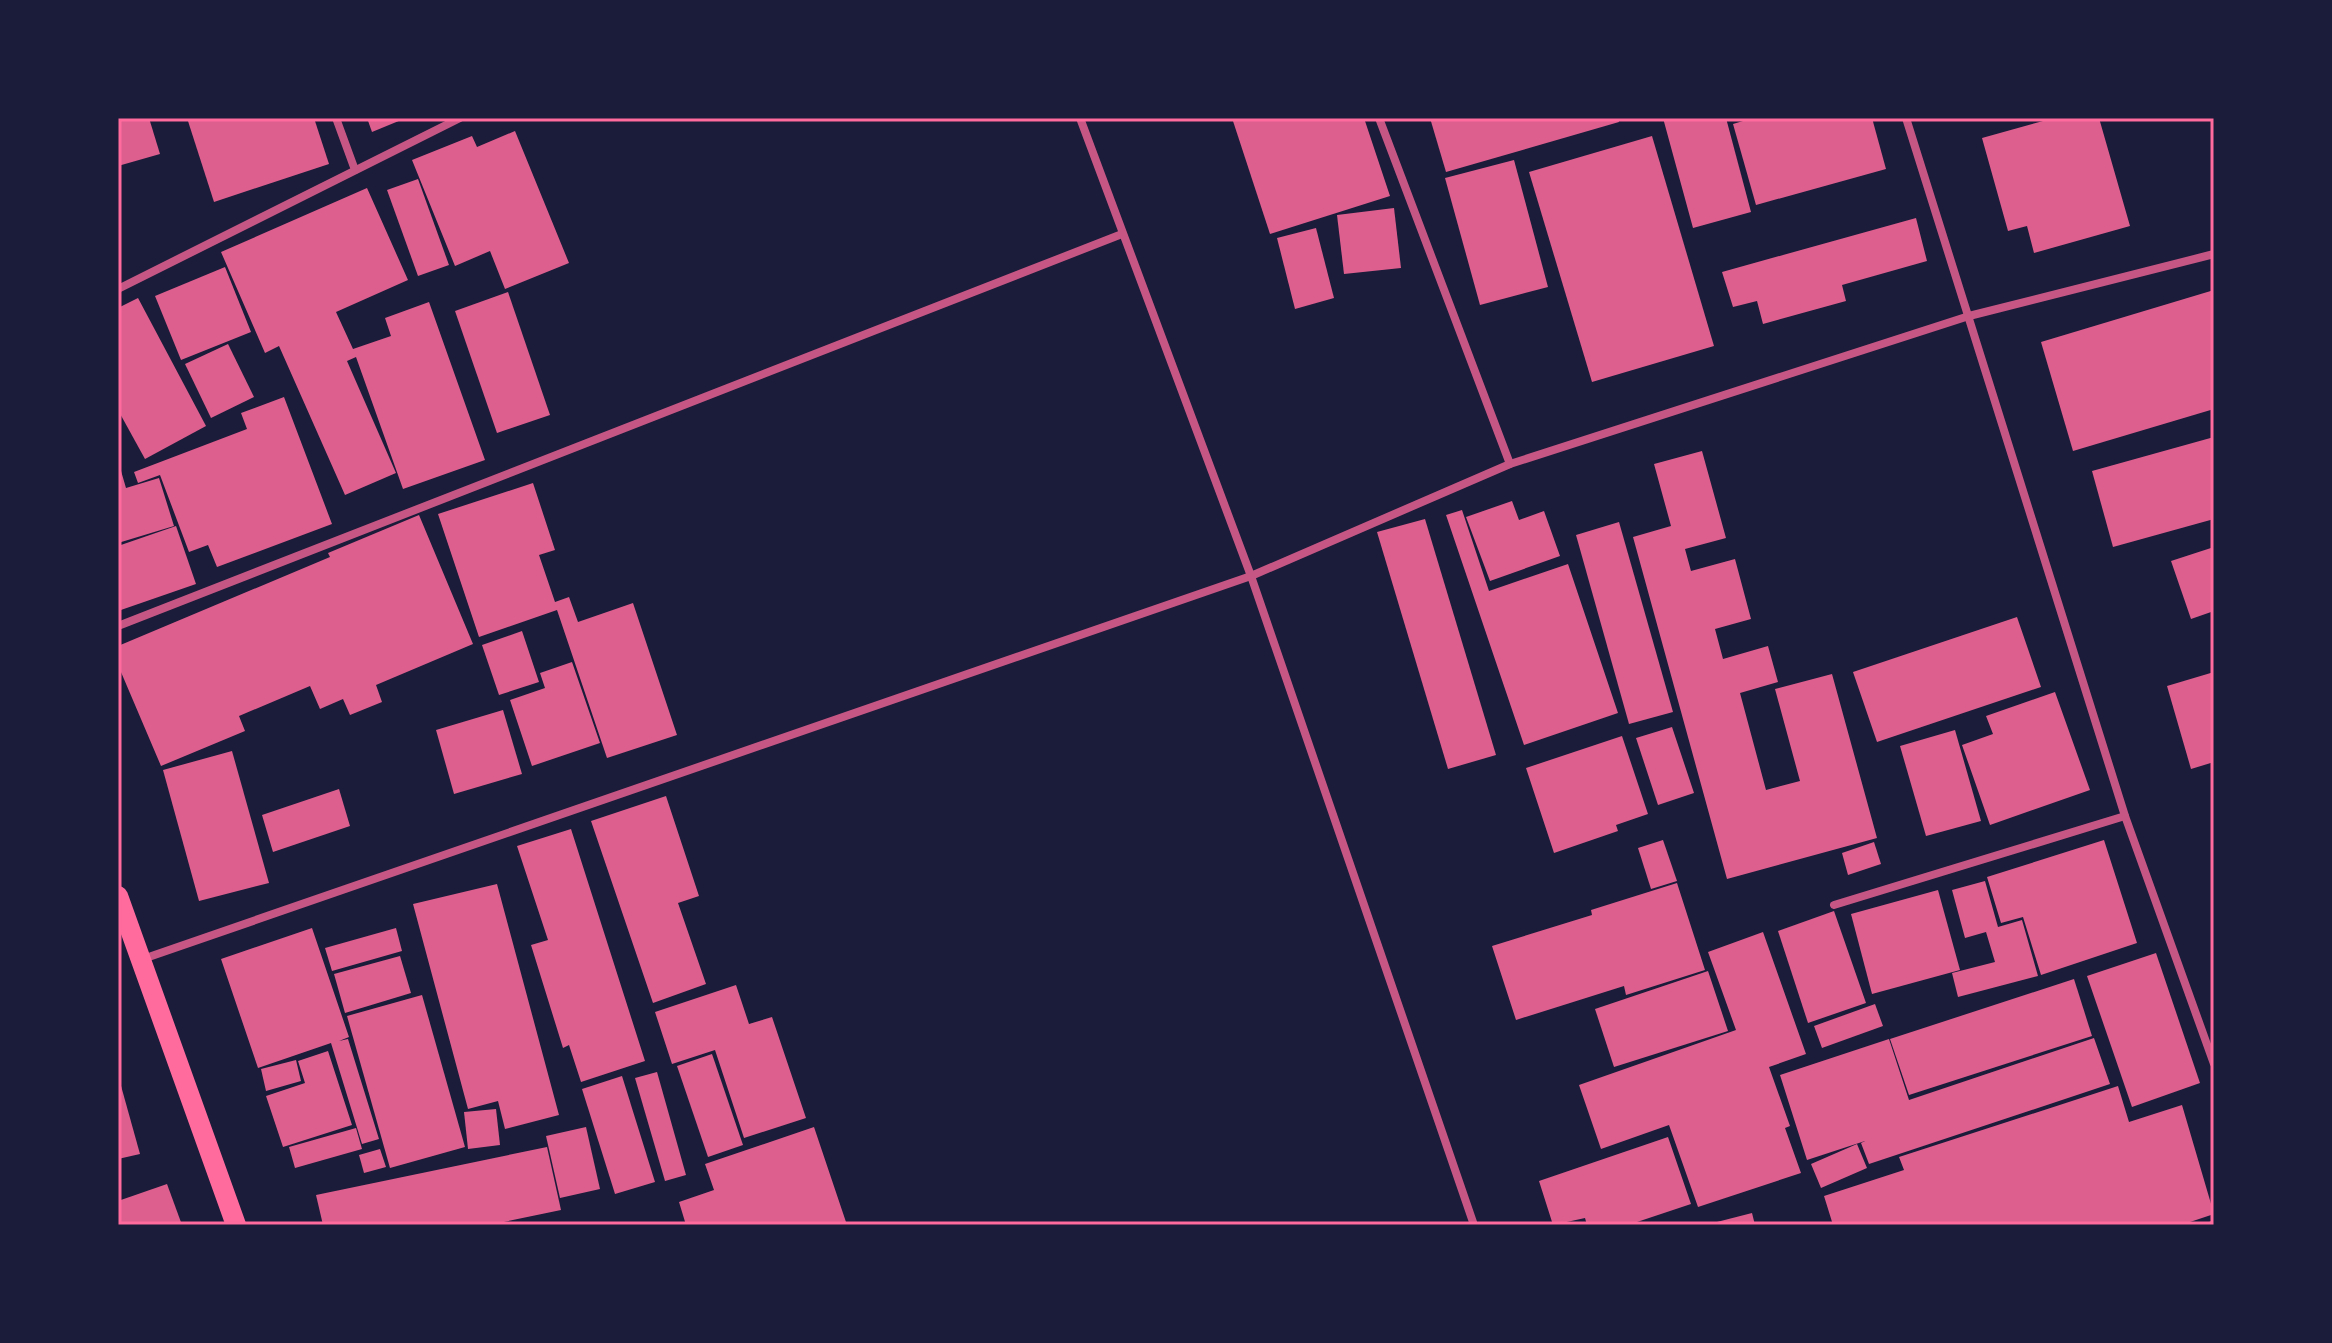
<svg xmlns="http://www.w3.org/2000/svg" width="2332" height="1343" viewBox="0 0 2332 1343" font-family="'Noto Sans',sans-serif">
<rect width="100%" height="100%" fill="#1b1b3a"/>
<!-- building -->
<g fill="#dd5f8e">
<polygon points="118,118 149,118 160,154 118,166"/>
<polygon points="187,118 314,118 329,164 214,202"/>
<polygon points="367,118 406,118 372,132"/>
<polygon points="1232,118 1364,118 1390,196 1270,234"/>
<polygon points="1430,118 1618,118 1619,122 1446,172"/>
<polygon points="1663,118 1726,118 1751,212 1693,228"/>
<polygon points="1753,118 1872,118 1886,169 1756,205 1733,124"/>
<polygon points="2054,118 2099,118 2130,226 2034,253 2027,226 2008,231 1982,138"/>
<polygon points="515,131 569,263 505,289 490,251 455,266 412,160 472,136 477,147"/>
<polygon points="1652,136 1714,346 1592,382 1529,172"/>
<polygon points="1514,160 1548,287 1480,305 1445,178"/>
<polygon points="418,179 449,265 418,276 387,190"/>
<polygon points="367,188 408,280 336,312 353,349 391,336 385,318 429,302 485,460 403,489 356,357 347,361 396,473 345,495 279,346 265,353 221,252"/>
<polygon points="1394,208 1401,268 1344,274 1337,215"/>
<polygon points="1916,218 1927,261 1842,285 1846,301 1763,324 1757,301 1733,307 1722,272"/>
<polygon points="1316,228 1334,298 1295,309 1277,238"/>
<polygon points="225,267 251,332 181,360 155,296"/>
<polygon points="2214,290 2214,409 2073,451 2041,342"/>
<polygon points="508,292 550,415 497,433 455,311"/>
<polygon points="138,298 206,426 145,459 118,410 118,308"/>
<polygon points="228,344 254,397 211,418 185,364"/>
<polygon points="284,397 332,524 217,567 208,545 189,552 160,475 138,483 134,472 247,429 241,413"/>
<polygon points="2214,437 2214,519 2113,547 2092,471"/>
<polygon points="1702,451 1726,538 1685,549 1691,571 1735,559 1751,619 1715,629 1723,659 1768,646 1778,682 1740,693 1766,790 1800,781 1775,689 1832,674 1877,838 1727,879 1633,537 1671,526 1654,464"/>
<polygon points="119,464 126,488 159,478 174,526 118,543"/>
<polygon points="533,483 555,550 539,555 555,602 569,597 578,622 633,603 677,735 607,758 557,610 479,637 438,514"/>
<polygon points="1512,501 1519,520 1544,511 1560,556 1490,581 1466,517"/>
<polygon points="1462,510 1489,591 1568,564 1618,713 1524,745 1446,515"/>
<polygon points="419,515 473,644 376,685 382,702 350,715 343,699 320,709 310,686 239,716 245,731 161,766 118,665 118,646 330,557 328,553"/>
<polygon points="1425,519 1496,755 1448,769 1377,532"/>
<polygon points="1619,522 1673,712 1629,724 1576,535"/>
<polygon points="176,526 196,584 118,611 118,546"/>
<polygon points="2214,547 2214,611 2191,619 2171,561"/>
<polygon points="2017,617 2041,687 1877,742 1853,672"/>
<polygon points="522,631 539,682 499,695 482,645"/>
<polygon points="572,662 600,743 532,766 510,700 545,688 540,673"/>
<polygon points="2214,672 2214,762 2191,769 2167,686"/>
<polygon points="2055,692 2090,790 1990,825 1962,745 1993,734 1986,716"/>
<polygon points="503,710 522,774 454,794 436,730"/>
<polygon points="1672,727 1694,793 1658,805 1636,738"/>
<polygon points="1955,730 1981,821 1926,836 1900,746"/>
<polygon points="1622,736 1648,814 1616,825 1618,831 1554,853 1526,768"/>
<polygon points="232,751 269,883 199,901 163,770"/>
<polygon points="339,789 350,826 273,852 262,815"/>
<polygon points="666,796 699,896 678,903 706,984 653,1003 591,821"/>
<polygon points="571,829 645,1061 581,1082 569,1045 563,1048 531,945 548,940 517,846"/>
<polygon points="1663,840 1677,881 1651,889 1638,848"/>
<polygon points="2104,840 2137,943 2041,975 2023,917 2001,923 1987,877"/>
<polygon points="1874,842 1881,864 1848,875 1842,853"/>
<polygon points="1985,881 1998,927 2022,920 2038,976 1958,997 1952,973 1995,962 1986,932 1965,938 1952,890"/>
<polygon points="1677,883 1705,970 1626,995 1624,986 1516,1020 1492,946 1592,915 1591,910"/>
<polygon points="497,884 559,1115 505,1129 498,1101 468,1109 413,904"/>
<polygon points="1938,890 1960,970 1872,994 1851,914"/>
<polygon points="1834,911 1866,1003 1808,1023 1778,931"/>
<polygon points="312,928 349,1037 339,1041 348,1039 379,1139 362,1144 331,1043 258,1068 221,959"/>
<polygon points="396,928 402,951 332,971 325,948"/>
<polygon points="1763,932 1806,1054 1769,1067 1790,1126 1785,1128 1801,1173 1698,1207 1669,1125 1601,1149 1579,1085 1736,1030 1708,952"/>
<polygon points="2156,953 2200,1083 2132,1107 2087,976"/>
<polygon points="400,956 411,993 345,1013 334,974"/>
<polygon points="1708,971 1728,1031 1614,1067 1595,1009"/>
<polygon points="2074,979 2092,1036 1909,1095 1890,1039"/>
<polygon points="736,985 749,1024 772,1017 806,1118 744,1138 715,1050 672,1064 655,1012"/>
<polygon points="422,995 465,1147 390,1168 347,1016"/>
<polygon points="1875,1004 1883,1026 1822,1048 1814,1026"/>
<polygon points="2094,1038 2110,1084 1869,1164 1861,1143 1865,1141 1807,1160 1780,1075 1889,1039 1909,1100"/>
<polygon points="328,1051 352,1125 283,1147 266,1096 305,1083 298,1061"/>
<polygon points="712,1054 743,1145 708,1157 677,1066"/>
<polygon points="296,1060 301,1081 266,1091 261,1069"/>
<polygon points="657,1072 686,1175 665,1181 635,1078"/>
<polygon points="118,1075 140,1154 118,1159"/>
<polygon points="622,1076 655,1182 615,1194 582,1089"/>
<polygon points="2118,1086 2129,1122 2182,1105 2214,1214 2181,1225 1833,1225 1824,1196 1904,1170 1899,1157"/>
<polygon points="496,1109 500,1145 468,1149 464,1112"/>
<polygon points="586,1127 600,1189 560,1198 546,1136"/>
<polygon points="814,1127 847,1225 686,1225 679,1202 714,1190 705,1164"/>
<polygon points="356,1128 362,1149 295,1168 289,1147"/>
<polygon points="1668,1137 1691,1204 1628,1225 1587,1225 1585,1218 1553,1225 1539,1181"/>
<polygon points="1857,1144 1867,1168 1821,1188 1811,1164"/>
<polygon points="547,1147 561,1210 489,1225 323,1225 316,1195"/>
<polygon points="380,1149 386,1167 364,1173 359,1155"/>
<polygon points="167,1184 182,1225 118,1225 118,1201"/>
<polygon points="1752,1213 1755,1225 1709,1225 1709,1224"/>
</g>
<g fill="none" stroke-linecap="round" stroke-linejoin="round">
<!-- minor -->
<g stroke="#c65784" stroke-width="8">
<polyline points="336,118 355,170"/>
<polyline points="1080,118 1251,576 1474,1225"/>
<polyline points="1379,118 1510,464"/>
<polyline points="1906,118 2125,816 2214,1064"/>
<polyline points="118,289 460,118"/>
<polyline points="118,626 1122,234"/>
<polyline points="1834,905 2125,816"/>
<polyline points="140,960 1251,576 1510,464 1969,316 2214,254"/>
<polyline points="2212,1225 2214,1224"/>
</g>
<!-- primary -->
<polyline stroke="#ff6b9d" stroke-width="20" points="118,896 236,1225"/>
</g>
<!-- border -->
<rect width="2332" height="1343" fill="none" stroke="#1b1b3a" stroke-width="240"/>
<rect x="120" y="120" width="2092" height="1103" fill="none" stroke="#ff6b9d" stroke-width="3"/>
</svg>
